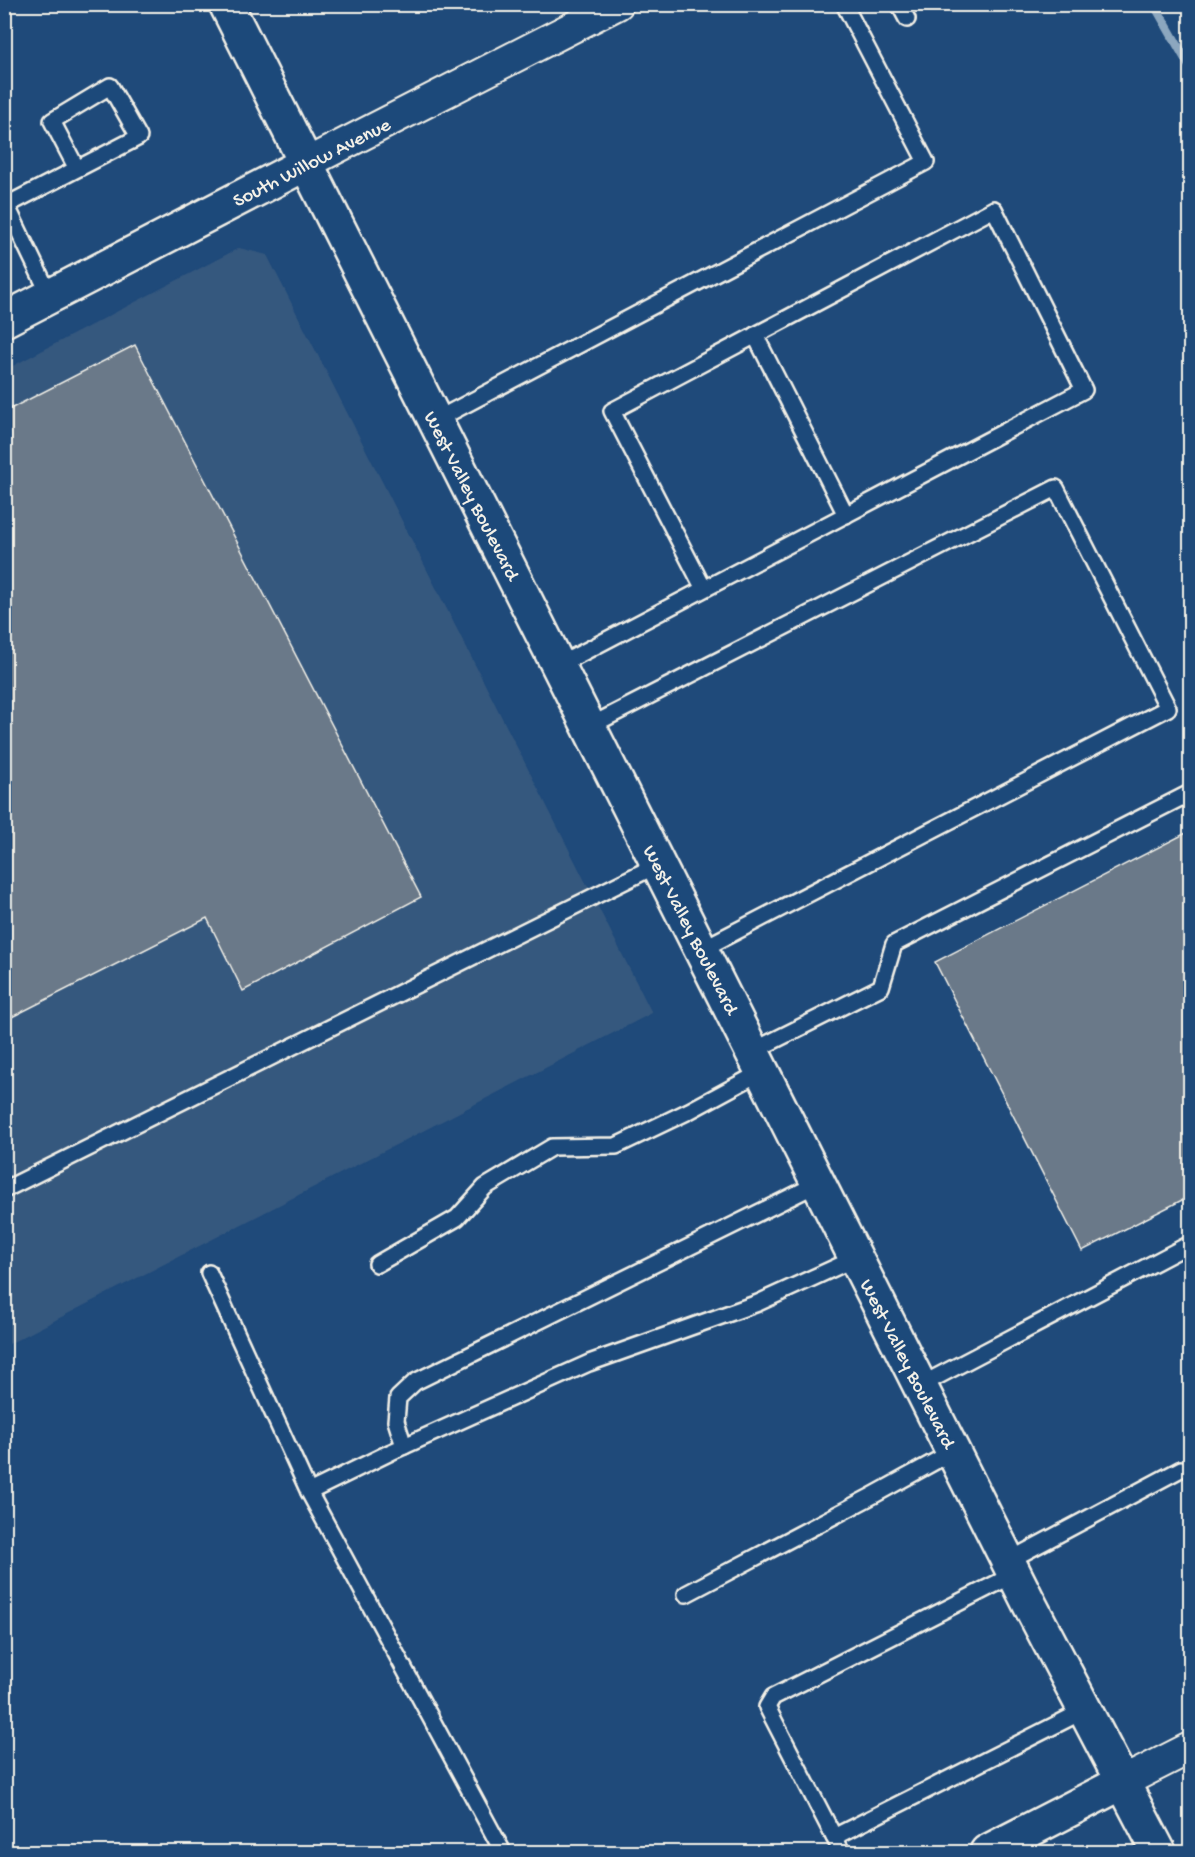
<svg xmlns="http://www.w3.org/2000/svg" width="1195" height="1857" viewBox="0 0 1195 1857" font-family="'Gochi Hand',sans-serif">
<rect width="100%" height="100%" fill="#1f4a7a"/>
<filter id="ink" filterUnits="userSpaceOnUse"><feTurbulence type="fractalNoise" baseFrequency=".0167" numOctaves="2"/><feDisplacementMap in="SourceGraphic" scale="12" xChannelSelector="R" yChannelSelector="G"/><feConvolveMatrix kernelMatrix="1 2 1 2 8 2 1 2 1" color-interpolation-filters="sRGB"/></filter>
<g filter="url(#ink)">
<!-- built -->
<polygon fill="#36587e" points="239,248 267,255 652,1013 5,1346 5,370"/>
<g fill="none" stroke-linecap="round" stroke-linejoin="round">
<!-- stream -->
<polyline stroke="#8ca7bf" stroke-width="9" points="1154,4 1190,67"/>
</g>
<!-- building -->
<g fill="#6a7989" stroke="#f4f1e8" stroke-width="1.5">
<polygon points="135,345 421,897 243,991 207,918 4,1021 4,412"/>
<polygon points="1190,831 1190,1196 1082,1251 935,962"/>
</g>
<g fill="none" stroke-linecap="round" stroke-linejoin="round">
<!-- service casing -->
<g stroke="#f4f1e8" stroke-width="20">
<g id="service">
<polyline points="899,4 907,19"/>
<polyline points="4,200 50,296"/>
<polyline points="7,205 139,137 110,86 52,121 77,169"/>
<polyline points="755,335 846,515"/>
<polyline points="436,420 926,162 844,4"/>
<path d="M559 665C734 573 909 481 1084 390L994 209 612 411 704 589"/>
<polyline points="590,726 1056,488 1168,708 702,949"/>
<polyline points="753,1051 881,987 894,944 1190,793"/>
<polyline points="4,1190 659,864"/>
<polyline points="377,1264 457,1218 485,1187 552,1147 616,1146 689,1111 763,1071"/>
<polyline points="209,1273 309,1492 391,1452 589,1363 758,1303 856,1258"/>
<polyline points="921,1385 1190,1244"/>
<polyline points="404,1446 396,1421 398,1398 415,1382 819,1183"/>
<polyline points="309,1492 503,1852"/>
<polyline points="1008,1561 1181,1469"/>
<polyline points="686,1594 872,1496 954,1451"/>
<polyline points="834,1837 767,1707 773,1697 1015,1574"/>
<polyline points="842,1852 834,1837 1085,1710"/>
</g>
</g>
<!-- minor casing -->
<g stroke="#f4f1e8" stroke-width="34">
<g id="minor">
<polyline points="307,163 618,4"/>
<polyline points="1123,1782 1190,1748"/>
</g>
</g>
<!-- tertiary casing -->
<g stroke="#f4f1e8" stroke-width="38">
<g id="tertiary">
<polyline points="4,320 307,163"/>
<polyline points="987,1852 1123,1782"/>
</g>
</g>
<!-- primary casing -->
<g stroke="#f4f1e8" stroke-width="38">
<polyline id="primary" points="226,4 1031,1607 1159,1852"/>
</g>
<!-- service -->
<use href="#service" stroke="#1f4a7a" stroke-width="15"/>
<!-- minor -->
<use href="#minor" stroke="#1f4a7a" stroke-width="30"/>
<!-- tertiary -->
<use href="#tertiary" stroke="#1f4a7a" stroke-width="33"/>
<!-- primary -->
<use href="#primary" stroke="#1f4a7a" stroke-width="33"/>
</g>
</g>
<g text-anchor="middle" stroke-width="4.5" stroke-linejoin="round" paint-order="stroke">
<!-- street labels -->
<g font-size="20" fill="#f4f1e8" stroke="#1f4a7a">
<text transform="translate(311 161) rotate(-27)" y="7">South Willow Avenue</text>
<text transform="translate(473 495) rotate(63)" y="7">West Valley Boulevard</text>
<text transform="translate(692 929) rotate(63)" y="7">West Valley Boulevard</text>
<text transform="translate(909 1363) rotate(63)" y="7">West Valley Boulevard</text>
</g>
</g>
<!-- margin -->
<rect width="1195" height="1857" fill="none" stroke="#1f4a7a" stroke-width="24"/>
<rect x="12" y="12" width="1171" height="1833" fill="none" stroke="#f4f1e8" stroke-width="2" filter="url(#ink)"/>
</svg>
